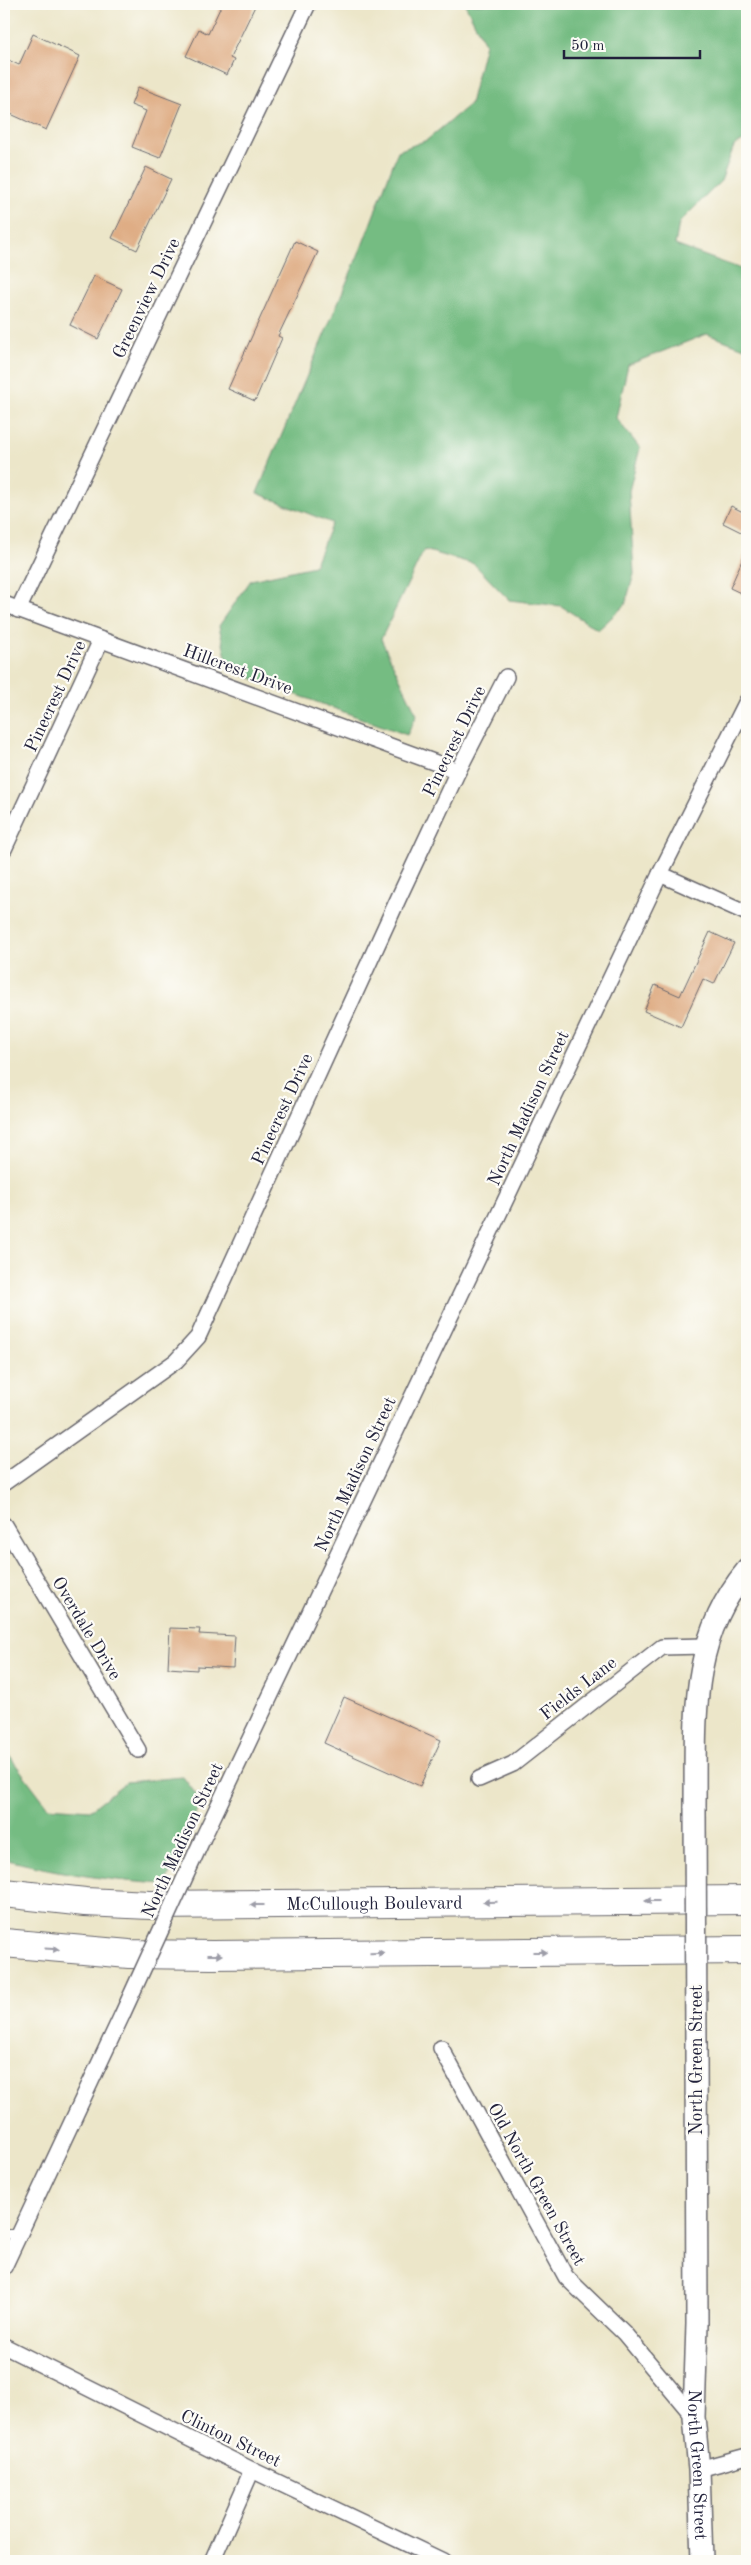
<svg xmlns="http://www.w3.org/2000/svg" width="751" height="2565" viewBox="0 0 751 2565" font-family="'Old Standard TT',serif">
<rect width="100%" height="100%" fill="#fdfcf7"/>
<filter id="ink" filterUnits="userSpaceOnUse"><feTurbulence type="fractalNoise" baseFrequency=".02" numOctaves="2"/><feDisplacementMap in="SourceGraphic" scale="10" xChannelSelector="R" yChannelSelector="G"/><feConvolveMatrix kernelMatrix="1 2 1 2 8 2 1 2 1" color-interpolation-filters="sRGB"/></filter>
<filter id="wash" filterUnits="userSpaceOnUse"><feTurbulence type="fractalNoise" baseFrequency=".0096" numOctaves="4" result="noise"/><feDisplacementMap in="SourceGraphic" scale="20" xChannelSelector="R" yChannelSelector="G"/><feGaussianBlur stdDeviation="1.12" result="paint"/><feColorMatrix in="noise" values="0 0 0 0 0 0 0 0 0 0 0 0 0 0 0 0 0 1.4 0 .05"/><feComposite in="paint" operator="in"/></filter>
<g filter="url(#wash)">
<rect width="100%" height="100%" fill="#ece6c9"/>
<!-- forest -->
<g fill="#75bc82" stroke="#4c6f5e">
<polygon points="465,4 747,4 747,139 734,146 721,181 679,223 675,245 747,271 747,349 707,334 628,365 616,418 640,448 629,491 634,574 625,605 598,630 561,606 509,600 474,564 424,550 381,639 417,715 407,735 229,670 219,626 251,580 314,566 332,523 257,493 362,246 398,151 427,140 470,104 485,44"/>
<path d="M4 1749 48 1807 90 1810 126 1782 183 1777 201 1801 165 1884C110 1881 58 1873 4 1859Z"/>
</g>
<g id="blocks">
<!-- building -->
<g fill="#dfad85">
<polygon points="222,4 256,4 230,58 234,60 227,75 186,56 199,29 208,34"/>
<polygon points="33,34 80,56 46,130 4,111 4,58 19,65"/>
<polygon points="138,87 182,104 160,158 132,147 146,111 131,105"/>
<polygon points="146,167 171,179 137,250 112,238"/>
<polygon points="295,241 318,252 278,336 282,338 255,401 228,389"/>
<polygon points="94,276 122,289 98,339 70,325"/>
<polygon points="731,506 747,514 747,535 723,523"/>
<polygon points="747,549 747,596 730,588"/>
<polygon points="710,932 734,943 714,984 703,979 681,1027 644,1011 655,985 680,996"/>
<polygon points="170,1628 200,1629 199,1634 235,1636 233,1668 197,1666 197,1670 168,1668"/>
<polygon points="344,1697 441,1740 420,1786 324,1743"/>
</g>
</g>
</g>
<g filter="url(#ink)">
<use href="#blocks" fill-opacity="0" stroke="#69676d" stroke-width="1"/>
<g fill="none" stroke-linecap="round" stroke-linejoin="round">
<!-- lane casing -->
<g stroke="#69676d" stroke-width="10">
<polyline id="lane" points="4,2234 19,2234"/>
</g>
<!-- street casing -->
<g stroke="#69676d" stroke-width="18">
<g id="street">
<polyline points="4,604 458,771"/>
<polyline points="18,610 308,4"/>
<polyline points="4,849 101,640"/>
<polyline points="660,874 747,913"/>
<polyline points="4,1483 176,1361 198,1337 399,897 458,771 506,677"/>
<polyline points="4,1525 138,1750"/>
<polyline points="479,1779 513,1764 662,1647 705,1646"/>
<polyline points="203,1838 660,874 747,701"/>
<polyline points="441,2048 566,2277 624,2333 694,2417"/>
<polyline points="4,2267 122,2015"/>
<polyline points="4,2346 252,2470 443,2561"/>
<polyline points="699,2469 747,2456"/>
<polyline points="212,2561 252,2470"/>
</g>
</g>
<!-- secondary casing -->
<g stroke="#69676d" stroke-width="24">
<g id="secondary">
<path d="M695 1808C696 1721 688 1641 747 1570"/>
<path id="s1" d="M696 2046 697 2324 694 2417 699 2469 702 2561"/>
</g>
</g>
<!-- highway casing -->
<g stroke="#69676d" stroke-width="30">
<g id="highway">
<path id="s2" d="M4 1893 85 1902 150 1905 747 1900"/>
<polyline points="4,1943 129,1954 212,1955 747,1950"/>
</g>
</g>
<!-- lane -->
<use href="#lane" stroke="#fff" stroke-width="8"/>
<!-- street -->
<use href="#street" stroke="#fff" stroke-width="15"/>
<!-- secondary -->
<use href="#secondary" stroke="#fff" stroke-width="21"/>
<!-- highway -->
<use href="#highway" stroke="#fff" stroke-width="28"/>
<!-- street-bridge casing -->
<g stroke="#69676d" stroke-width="18" stroke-linecap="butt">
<polyline id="street-bridge" points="122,2015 203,1838"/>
</g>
<!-- secondary-bridge casing -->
<g stroke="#69676d" stroke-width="24" stroke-linecap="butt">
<polyline id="secondary-bridge" points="695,1808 696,2046"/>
</g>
<!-- street-bridge -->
<use href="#street-bridge" stroke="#fff" stroke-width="15"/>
<!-- secondary-bridge -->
<use href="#secondary-bridge" stroke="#fff" stroke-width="21"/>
</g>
<!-- one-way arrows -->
<defs><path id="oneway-solid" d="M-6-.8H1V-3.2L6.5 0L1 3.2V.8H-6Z" transform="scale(1.25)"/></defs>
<g fill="#9c9ca7">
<use href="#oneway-solid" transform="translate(652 1901) rotate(180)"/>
<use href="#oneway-solid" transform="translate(490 1902) rotate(179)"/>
<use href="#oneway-solid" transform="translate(257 1905) rotate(180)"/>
<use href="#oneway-solid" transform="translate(52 1949) rotate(4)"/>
<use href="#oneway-solid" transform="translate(540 1952)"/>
<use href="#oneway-solid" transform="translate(377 1953) rotate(-1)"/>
<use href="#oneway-solid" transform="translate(215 1955)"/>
</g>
</g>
<g text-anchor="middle" stroke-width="4.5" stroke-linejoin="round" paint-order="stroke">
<!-- street labels -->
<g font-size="18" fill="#22223b" stroke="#fdfcf7">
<text transform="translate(146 298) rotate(-64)" y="6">Greenview Drive</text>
<text transform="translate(238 669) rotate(20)" y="6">Hillcrest Drive</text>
<text transform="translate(55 696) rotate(-65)" y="6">Pinecrest Drive</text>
<text transform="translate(454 741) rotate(-64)" y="6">Pinecrest Drive</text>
<text transform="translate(528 1108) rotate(-65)" y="6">North Madison Street</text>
<text transform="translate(282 1109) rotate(-65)" y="6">Pinecrest Drive</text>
<text transform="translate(355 1474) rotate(-65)" y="6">North Madison Street</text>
<text transform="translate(87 1628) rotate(59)" y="6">Overdale Drive</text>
<text transform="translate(578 1688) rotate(-38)" y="6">Fields Lane</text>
<text transform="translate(182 1840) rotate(-65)" y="6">North Madison Street</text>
<text dy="6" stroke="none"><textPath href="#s2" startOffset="371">McCullough Boulevard</textPath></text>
<text transform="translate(696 2060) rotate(-90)" y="6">North Green Street</text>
<text transform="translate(537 2184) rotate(61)" y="6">Old North Green Street</text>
<text transform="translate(231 2438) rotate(26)" y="6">Clinton Street</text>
<text dy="6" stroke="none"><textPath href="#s1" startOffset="419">North Green Street</textPath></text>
</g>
</g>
<!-- margin -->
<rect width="751" height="2565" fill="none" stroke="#fdfcf7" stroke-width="20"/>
<!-- scale -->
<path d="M564 50v8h136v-8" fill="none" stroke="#22223b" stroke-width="2.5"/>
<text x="571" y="50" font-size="15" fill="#22223b" stroke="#fdfcf7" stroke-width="4" paint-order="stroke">50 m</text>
</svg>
